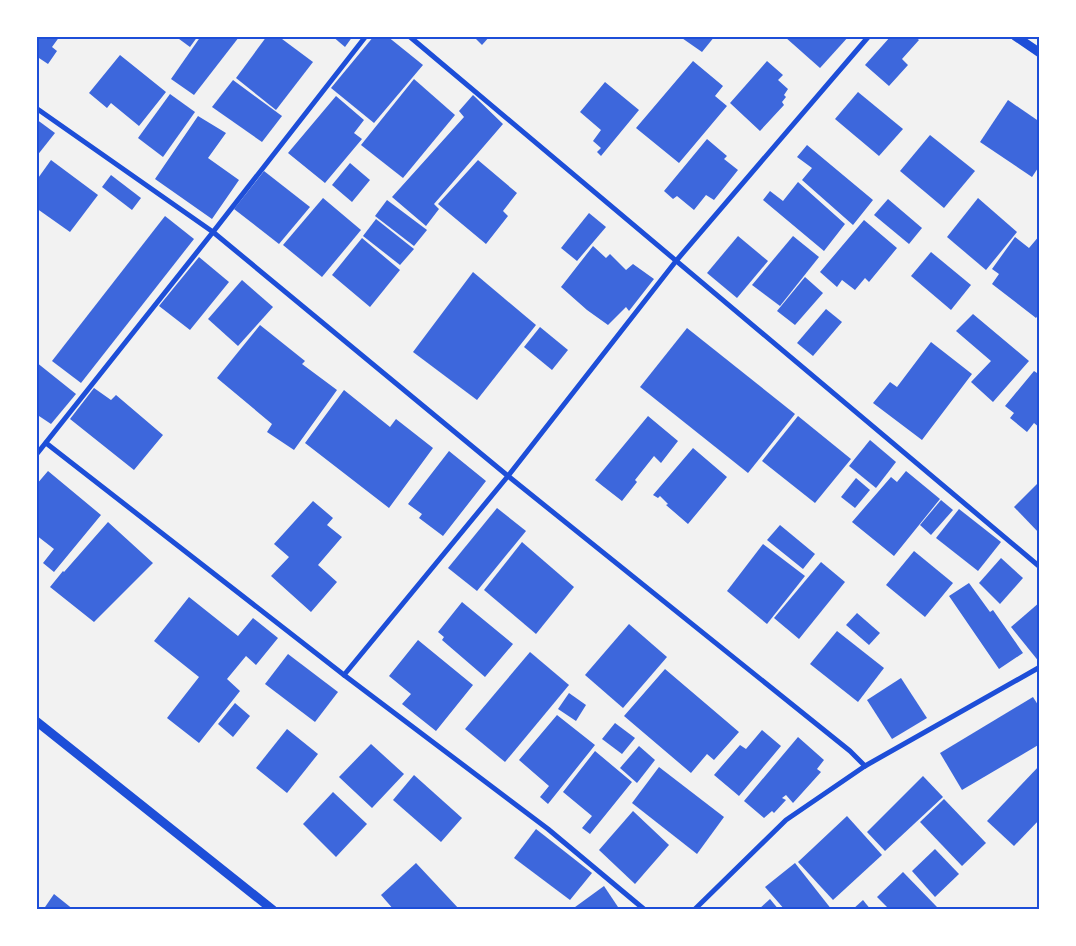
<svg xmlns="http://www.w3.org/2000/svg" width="1076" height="946" viewBox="0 0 1076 946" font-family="'Nunito Sans',sans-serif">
<rect width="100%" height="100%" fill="#f2f2f2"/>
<!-- building -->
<g fill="#3d67dc">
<polygon points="36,36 60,36 52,47 57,51 48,64 36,56"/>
<polygon points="175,36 198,36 190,47"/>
<polygon points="201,36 239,37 194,95 171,79"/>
<polygon points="267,36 278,36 313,62 276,110 236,78"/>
<polygon points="332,36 353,36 345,47"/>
<polygon points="374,36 387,36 423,65 374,123 331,88"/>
<polygon points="473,36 490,36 482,45"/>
<polygon points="679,36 715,36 702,52"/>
<polygon points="786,36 849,36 820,68 785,37"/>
<polygon points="891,36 914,36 919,40 902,59 908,65 889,86 865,65"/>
<polygon points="120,55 166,92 139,126 111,103 107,108 89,93"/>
<polygon points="693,61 723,86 715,96 727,106 679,163 636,128"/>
<polygon points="767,61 783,75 778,80 788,89 784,95 786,97 782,102 784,105 760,131 730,103"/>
<polygon points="414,79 455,115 403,178 361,145"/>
<polygon points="233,80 282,116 262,142 212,107"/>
<polygon points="605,82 639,110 601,156 597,152 601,148 593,141 601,130 580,112"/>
<polygon points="858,92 903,129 879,156 835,119"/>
<polygon points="170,94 195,112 163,157 138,138"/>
<polygon points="473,95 503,124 434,204 439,209 426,226 392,197 464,117 459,111"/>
<polygon points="336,96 364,120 354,133 362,139 325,183 288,153"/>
<polygon points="1008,100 1040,122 1040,165 1032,177 980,142"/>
<polygon points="198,116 226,133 208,158 239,180 212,219 155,179"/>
<polygon points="36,119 55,133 36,157"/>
<polygon points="930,135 975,171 944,208 900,171"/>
<polygon points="707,139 727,156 724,159 738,170 714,200 706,195 694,210 677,196 673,199 664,191"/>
<polygon points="807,145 873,200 853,225 802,180 812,168 797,157"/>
<polygon points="51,160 98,195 70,232 36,208 36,181"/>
<polygon points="478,160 517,193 503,211 508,216 486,244 438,204"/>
<polygon points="350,163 370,180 352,202 332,185"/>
<polygon points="264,171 310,207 279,244 234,209"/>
<polygon points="111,175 141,198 132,210 102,187"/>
<polygon points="798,182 845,224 824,251 763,200 770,191 783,201"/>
<polygon points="323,198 361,230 322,277 283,245"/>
<polygon points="978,198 1017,232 986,270 947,237"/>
<polygon points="888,199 922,228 909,244 874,215"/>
<polygon points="387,200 427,230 414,246 375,216"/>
<polygon points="589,213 606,227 577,261 561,248"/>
<polygon points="165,216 194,239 81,383 52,361"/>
<polygon points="376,219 414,249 400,265 363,236"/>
<polygon points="864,220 897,248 869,282 865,278 855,290 842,280 837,287 820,272"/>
<polygon points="1040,235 1040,313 1036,318 992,284 999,274 992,269 1015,237 1029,248"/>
<polygon points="738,236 768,261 737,298 707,273"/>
<polygon points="793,236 819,257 780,306 752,285"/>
<polygon points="362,238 400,270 370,307 332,275"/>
<polygon points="593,246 606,258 610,254 626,270 633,264 654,279 629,311 626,307 608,325 587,310 561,287"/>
<polygon points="931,252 971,285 951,310 911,276"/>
<polygon points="199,257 229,282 190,330 159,306"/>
<polygon points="473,272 536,325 477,400 413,352"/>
<polygon points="805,277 823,293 795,325 777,311"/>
<polygon points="242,280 273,307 238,346 208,319"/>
<polygon points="826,309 842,322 813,356 797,343"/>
<polygon points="973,314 1029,361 993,402 971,382 991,361 956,331"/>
<polygon points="260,325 305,361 302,364 337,390 294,450 267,432 272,424 217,378"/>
<polygon points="540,327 568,350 552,370 524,347"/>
<polygon points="687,328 795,414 748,473 640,387"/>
<polygon points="931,342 972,374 922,440 873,403 890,382 897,387"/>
<polygon points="36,362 76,394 51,424 36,414"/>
<polygon points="1034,371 1040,375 1040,428 1034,423 1027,432 1010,418 1014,413 1005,406"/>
<polygon points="94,388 111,400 116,395 163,435 134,470 70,419"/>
<polygon points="344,390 390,427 396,419 433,448 389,508 305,443"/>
<polygon points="648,416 678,441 661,463 654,456 635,480 637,482 622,501 595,480"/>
<polygon points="798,416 851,459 815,503 762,461"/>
<polygon points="870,440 896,462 876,488 849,466"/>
<polygon points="693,448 727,477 688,524 666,505 668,504 660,496 658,498 653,495"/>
<polygon points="449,451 486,481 443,536 419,518 422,514 408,504"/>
<polygon points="48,471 101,515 54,572 43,563 54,549 36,535 36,485"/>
<polygon points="906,471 940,499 894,556 852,522 891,477 897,482"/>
<polygon points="856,478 870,490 855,508 841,497"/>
<polygon points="1040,481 1040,534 1014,507"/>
<polygon points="941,500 953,510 931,535 920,525"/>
<polygon points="313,501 333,518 327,525 342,537 318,565 337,582 311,612 271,576 289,557 274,544"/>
<polygon points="497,508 526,531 477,591 448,568"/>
<polygon points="959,509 1001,542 978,571 936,538"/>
<polygon points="108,522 153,563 94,622 50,587 63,571 64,572"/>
<polygon points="780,525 815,554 803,569 767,540"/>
<polygon points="522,542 574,587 536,634 484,590"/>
<polygon points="763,544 805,576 767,624 727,591"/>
<polygon points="914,551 953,583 925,617 886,585"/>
<polygon points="1001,558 1023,578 1000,604 979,583"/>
<polygon points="821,562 845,582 799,639 774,618"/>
<polygon points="969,583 990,612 993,610 1023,653 999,669 949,596"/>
<polygon points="189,597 238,636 253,618 278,638 256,665 246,656 227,679 240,691 199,743 167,718 199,677 154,641"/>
<polygon points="462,602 513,644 485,677 442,640 444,637 438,632"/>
<polygon points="1040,602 1040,663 1011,627"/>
<polygon points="857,613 880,633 869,645 846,625"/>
<polygon points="629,624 667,657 623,708 585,675"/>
<polygon points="837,631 884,668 858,702 810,664"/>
<polygon points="418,640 473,685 436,731 402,704 411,694 389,676"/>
<polygon points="530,652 569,685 505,762 465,729"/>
<polygon points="288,654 338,692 315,722 265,684"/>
<polygon points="665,669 739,732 714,760 707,754 691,773 624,716"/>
<polygon points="901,678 927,718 892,739 867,700"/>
<polygon points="569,693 586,705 576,721 558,709"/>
<polygon points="1033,697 1040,708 1040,744 962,790 940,753"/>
<polygon points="235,703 250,716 233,737 218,724"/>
<polygon points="557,715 595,745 548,804 540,797 549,786 519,760"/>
<polygon points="615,723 635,738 622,754 602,739"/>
<polygon points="287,729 318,754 287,793 256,768"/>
<polygon points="762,730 781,746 739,796 714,775 740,745 746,749"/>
<polygon points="798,737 824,760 817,769 821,772 793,803 786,795 782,798 786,800 774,813 772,811 764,818 744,801"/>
<polygon points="371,744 404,774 372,808 339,777"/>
<polygon points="639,746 655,760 637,783 620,768"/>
<polygon points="595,751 632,782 590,834 582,828 592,816 563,792"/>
<polygon points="1040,765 1040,819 1014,846 987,821"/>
<polygon points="659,767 724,817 697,854 632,803"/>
<polygon points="414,775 462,818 441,842 393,800"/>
<polygon points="923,776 943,797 885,851 867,832"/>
<polygon points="333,792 367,824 336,857 303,824"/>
<polygon points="944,799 986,843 962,866 920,822"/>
<polygon points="633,811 669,845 635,884 599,850"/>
<polygon points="847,816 882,855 833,900 798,862"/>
<polygon points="536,829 592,873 570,900 514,858"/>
<polygon points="935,849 959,874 935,897 912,871"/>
<polygon points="416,863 460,910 394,910 381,895"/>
<polygon points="795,863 832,910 785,910 765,887"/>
<polygon points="903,872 937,907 935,910 890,910 877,897"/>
<polygon points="604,886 620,910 571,910"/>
<polygon points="54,894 74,910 43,910"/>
<polygon points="770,899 779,910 758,910"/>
<polygon points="863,900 871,910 852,910"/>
</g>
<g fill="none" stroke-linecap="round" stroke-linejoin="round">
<!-- minor -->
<g stroke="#1d4ed8" stroke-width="5">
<polyline points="409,36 1040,567"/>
<polyline points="36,108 213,232 508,476 850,751 865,766"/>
<polyline points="46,443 344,675 548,829 645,910"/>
<polyline points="36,455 213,232 366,36"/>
<polyline points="344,675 508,476 676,261 869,36"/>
<polyline points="694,910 786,820 865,766 1040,667"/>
</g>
<!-- tertiary -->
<g stroke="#1d4ed8" stroke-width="9">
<polyline points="1015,36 1040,53"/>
<polyline points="36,721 273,910"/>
</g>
</g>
<!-- border -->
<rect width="1076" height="946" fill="none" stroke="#ffffff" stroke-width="75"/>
<rect x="38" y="38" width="1000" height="870" fill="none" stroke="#1d4ed8" stroke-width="2"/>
</svg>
